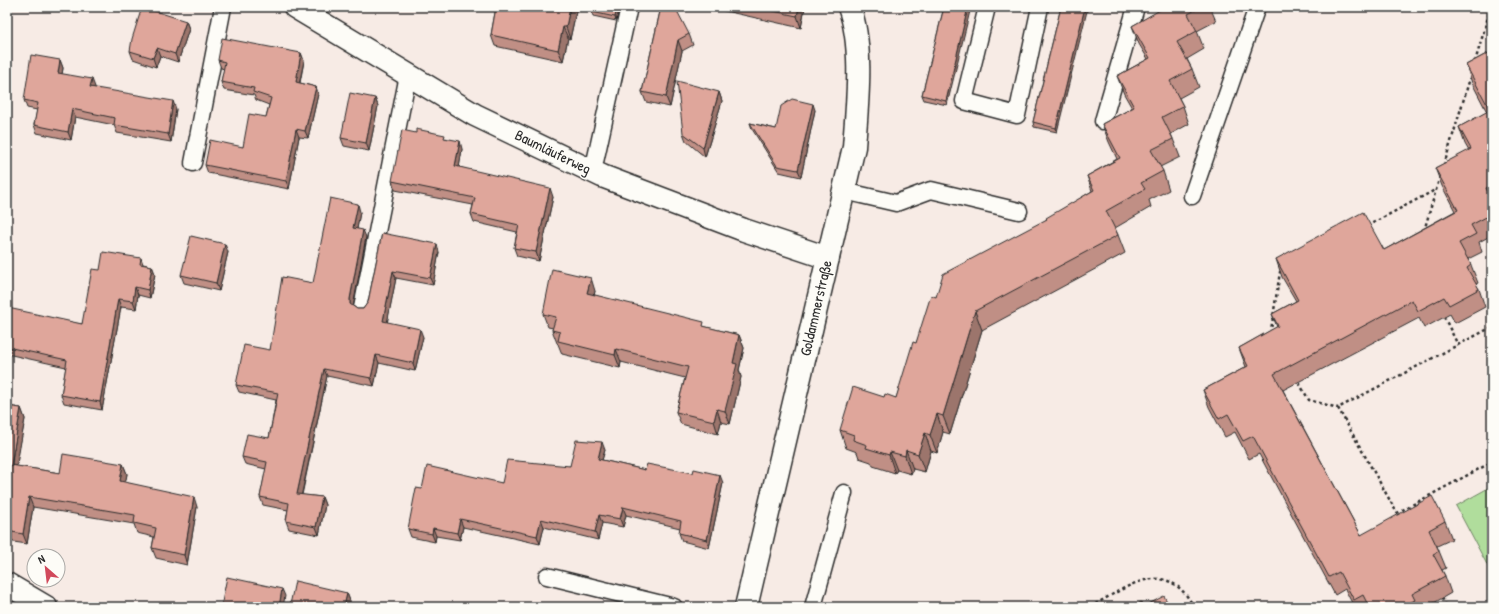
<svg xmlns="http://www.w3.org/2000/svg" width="1499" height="614" viewBox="0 0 1499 614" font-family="'Patrick Hand',sans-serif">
<rect width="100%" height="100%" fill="#f7ebe5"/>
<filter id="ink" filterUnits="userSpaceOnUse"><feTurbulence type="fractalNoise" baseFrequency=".025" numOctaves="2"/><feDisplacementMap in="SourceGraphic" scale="8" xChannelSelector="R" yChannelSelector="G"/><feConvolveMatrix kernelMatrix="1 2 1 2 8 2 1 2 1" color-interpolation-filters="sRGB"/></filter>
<g filter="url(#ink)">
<!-- green -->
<polygon fill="#b0dd9c" stroke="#6e8464" points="1492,486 1492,574 1456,506"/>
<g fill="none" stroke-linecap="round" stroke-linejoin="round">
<!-- lane casing -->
<g stroke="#2b2b2b" stroke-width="19">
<g id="lane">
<polyline points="987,7 964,101 1017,115 1040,7"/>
<polyline points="1103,121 1136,7"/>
<polyline points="193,163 223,7"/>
<polyline points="593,171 629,7"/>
<polyline points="844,191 896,203 931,190 1019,211"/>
<polyline points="1192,196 1257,7"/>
<polyline points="362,308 408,75"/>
<polyline points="547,576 674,607"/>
<polyline points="813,607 844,493"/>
</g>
</g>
<!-- street casing -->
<g stroke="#2b2b2b" stroke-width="25">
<g id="street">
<polyline points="295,7 475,115 602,176 744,230 828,258"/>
<polyline points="7,584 46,607"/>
<path d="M746 607 854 147C857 105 864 46 849 7"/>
</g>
</g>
<!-- path -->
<g stroke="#2b2b2b" stroke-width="2.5" stroke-dasharray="3 3" stroke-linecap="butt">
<polyline points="1475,62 1491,7"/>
<polyline points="1444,165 1471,75"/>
<polyline points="1367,226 1437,189"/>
<polyline points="1424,231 1440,176"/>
<polyline points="1444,317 1458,345"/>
<polyline points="1492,327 1338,408 1397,513 1492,462"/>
<polyline points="1273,332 1271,330 1280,272 1283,270"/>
<polyline points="1299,383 1309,400 1338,408"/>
<polyline points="1442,598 1447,607"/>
<path d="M1090 607C1128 587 1165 555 1194 607"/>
</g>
<!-- lane -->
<use href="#lane" stroke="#fdfcf7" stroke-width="16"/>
<!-- street -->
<use href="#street" stroke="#fdfcf7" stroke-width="22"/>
</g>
<!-- wall -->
<g fill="#c08f85" stroke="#2b2b2b">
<polygon points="496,7 577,7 570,39 568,38 563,61 495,46 491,35"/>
<polygon points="593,7 620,7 616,21 593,16 592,12"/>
<polygon points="661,7 689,34 693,45 682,51 670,107 646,102 642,92"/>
<polygon points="707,7 805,7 801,28"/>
<polygon points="944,7 947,105 924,100 922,95"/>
<polygon points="1061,7 1057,132 1034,127 1033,122"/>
<polygon points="1162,7 1210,7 1216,21 1197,31 1204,49 1187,59 1192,69 1199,87 1179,98 1183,106 1189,124 1171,134 1173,139 1180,157 1160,167 1163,171 1169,190 1149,200 1151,207 1115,228 1118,235 1125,253 982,330 950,434 943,432 937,453 931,451 925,472 913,469 911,474 897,470 895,473 873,466 871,462 859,458 857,452 846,448 840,430 884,397 896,398 916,343 936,297 1047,219 1092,191 1087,176 1117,159 1109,142 1102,124 1132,108 1124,94 1117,76 1148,59 1139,44 1132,26 1163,9"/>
<polygon points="186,21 189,29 178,62 160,56 156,67 133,59 130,51"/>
<polygon points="1492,51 1492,235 1479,242 1482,252 1468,259 1471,265 1478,283 1476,284 1479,289 1485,307 1455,323 1450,314 1424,328 1419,318 1283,390 1361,535 1445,521 1452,539 1437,546 1439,551 1446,568 1442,570 1445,576 1451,593 1427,607 1354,607 1345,589 1335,595 1259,454 1249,459 1235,432 1225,437 1209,407 1203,390 1246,367 1239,348 1277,327 1272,314 1296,301 1282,277 1276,259 1384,250 1455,211 1442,186 1435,168 1469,151 1465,144 1459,127 1487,112 1472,83 1466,65"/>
<polygon points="301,53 304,61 300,83 316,87 318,94 308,138 299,137 289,189 208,173 205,165 243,147 266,117 269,105 256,100 254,95 224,90 221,82 224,69 221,68 218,60"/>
<polygon points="60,60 63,68 62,74 95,87 95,88 176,109 171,142 117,133 114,125 75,117 71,140 37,133 34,125 37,110 27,108 24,100"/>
<polygon points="719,92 722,101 705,157 686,141 683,133"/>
<polygon points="375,98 378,106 369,151 344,146 341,138"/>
<polygon points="815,110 801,177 779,172 752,129 750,123 776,129"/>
<polygon points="446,138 462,149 459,167 553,197 539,261 517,256 514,248 517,232 474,222 471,214 473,205 395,190 392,181"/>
<polygon points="360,212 357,228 366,237 353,306 357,309 363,309 368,302 382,233 439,252 433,285 396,278 387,322 423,337 415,371 379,363 374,386 327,376 302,495 322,497 325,505 319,535 289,529 286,521 288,510 263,505 260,497 266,469 245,464 242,457 269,438 276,400 239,392 236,385 270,350 313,283"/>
<polygon points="228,252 219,291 184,283 181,275"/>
<polygon points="141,258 143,264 152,266 155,274 150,298 138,295 136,309 121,307 102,410 64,403 61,395 66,367 7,354 7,314 82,324 100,270"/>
<polygon points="595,291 594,295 706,327 739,335 744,348 739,370 741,377 730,424 721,422 718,434 681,424 676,412 685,378 621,362 620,368 562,354 558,344 557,343 552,330 553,328 548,327 543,314"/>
<polygon points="7,406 21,408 25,419 16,466 60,473 123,464 127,474 125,482 197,507 187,565 156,558 152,548 154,537 137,533 134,524 33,507 27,544 7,541"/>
<polygon points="605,450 602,460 645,470 723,483 709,548 682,541 679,533 680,528 626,515 623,527 602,523 598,540 544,527 540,544 463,527 460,540 436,536 435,542 411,537 408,529 422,489 502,483 570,466"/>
<polygon points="347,593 350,601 349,607 291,607 290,605"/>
</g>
<!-- shaded-wall -->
<g fill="#9c746c" stroke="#2b2b2b">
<polygon points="570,7 577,7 570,39 566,27"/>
<polygon points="617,7 620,7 616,21 615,17"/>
<polygon points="799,7 805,7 801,28 797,16"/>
<polygon points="968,7 971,7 947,105 946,101"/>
<polygon points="1085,7 1088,7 1057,132 1056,128"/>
<polygon points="186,21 189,29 178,62 175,54"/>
<polygon points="563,27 568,38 563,61 558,50"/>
<polygon points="678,40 682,51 670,107 666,97"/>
<polygon points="157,48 160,56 156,67 153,58"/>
<polygon points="301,53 304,61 298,90 296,82"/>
<polygon points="60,60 63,68 61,81 58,73"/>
<polygon points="92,79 95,87 93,95 90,87"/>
<polygon points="316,87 318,94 308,138 305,131"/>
<polygon points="719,92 722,101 705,157 703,148"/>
<polygon points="375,98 378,106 369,151 366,143"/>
<polygon points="173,101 176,109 171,142 168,134"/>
<polygon points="813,104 815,110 801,177 798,170"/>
<polygon points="72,109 75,117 71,140 68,132"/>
<polygon points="296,129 299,137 289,189 286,181"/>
<polygon points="460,141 462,149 458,175 455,166"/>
<polygon points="550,188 553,197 539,261 536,252"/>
<polygon points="358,204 360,212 356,235 353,228"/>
<polygon points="363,230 366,237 353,307 350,304 350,299"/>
<polygon points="225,244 228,252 219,291 216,283"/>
<polygon points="437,244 439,252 433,285 430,278"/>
<polygon points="152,266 155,274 150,298 148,290"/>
<polygon points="393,271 396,278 386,329 383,321"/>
<polygon points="591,278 595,291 592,306 587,293"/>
<polygon points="135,287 138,295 136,309 133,301"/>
<polygon points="118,299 121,307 102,410 100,402"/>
<polygon points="975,311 982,330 950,434 943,416"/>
<polygon points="420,329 423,337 415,371 413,363"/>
<polygon points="739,335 744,348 739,370 741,377 730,424 725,411 733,363"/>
<polygon points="616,349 621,362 620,368 615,355"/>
<polygon points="376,355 379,363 374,386 371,378"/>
<polygon points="324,369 327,376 300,502 297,494"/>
<polygon points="21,408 25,419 15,475 11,465"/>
<polygon points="717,409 721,422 718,434 714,421"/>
<polygon points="937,414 943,432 937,453 930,435"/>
<polygon points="925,433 931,451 925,472 918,454"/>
<polygon points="602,442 605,450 600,467 598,459"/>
<polygon points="906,450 913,469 911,474 905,456"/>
<polygon points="890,452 897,470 895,473 889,455"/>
<polygon points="123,464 127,474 124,491 120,481"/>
<polygon points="720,475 723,483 709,548 707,540"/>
<polygon points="29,497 33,507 27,544 23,534"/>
<polygon points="194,497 197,507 187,565 184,555"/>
<polygon points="322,497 325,505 319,535 316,527"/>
<polygon points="623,507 626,515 623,527 620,519"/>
<polygon points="599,515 602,523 598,540 595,532"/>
<polygon points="460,519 463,527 460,540 457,533"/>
<polygon points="541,519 544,527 540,544 537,536"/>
<polygon points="433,528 436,536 435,542 432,534"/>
<polygon points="282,589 285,596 283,607 279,607"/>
<polygon points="347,593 350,601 349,607 344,607"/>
</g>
<!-- building -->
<g fill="#dfa69b" stroke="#2b2b2b">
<polygon points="142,7 186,21 175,54 157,48 153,58 130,51 132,39"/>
<polygon points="496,7 570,7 566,27 563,27 558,50 491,35"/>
<polygon points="593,7 617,7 615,17 592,12"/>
<polygon points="661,7 675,7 689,34 678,40 666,97 642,92"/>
<polygon points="754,7 799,7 797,16"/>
<polygon points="944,7 968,7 946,101 922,95"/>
<polygon points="1061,7 1085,7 1056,128 1033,122"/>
<polygon points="1165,7 1201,7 1188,14 1197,31 1177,42 1192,69 1170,81 1183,106 1162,117 1173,139 1151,150 1163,171 1141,183 1145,189 1106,211 1118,235 975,311 943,416 937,414 930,435 925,433 918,454 906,450 905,456 890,452 889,455 866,448 867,445 853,440 854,435 840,430 853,387 884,397 885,394 896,398 913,342 916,343 931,295 936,297 943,274 1047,219 1046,218 1094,190 1087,176 1120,158 1102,124 1134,107 1117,76 1150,58 1132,26"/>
<polygon points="222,38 301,53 296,82 316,87 305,131 296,129 286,181 205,165 210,140 243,147 249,114 266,117 271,98 253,92 254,88 221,82 225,62 218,60"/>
<polygon points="1492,51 1492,185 1486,188 1492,200 1492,214 1471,225 1476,234 1459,243 1471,265 1467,268 1479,289 1449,305 1444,297 1418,311 1412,300 1274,374 1361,535 1432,496 1445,521 1429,530 1439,551 1433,554 1445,576 1412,594 1415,600 1402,607 1369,607 1363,595 1354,600 1339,572 1329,577 1253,436 1243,441 1228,414 1219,419 1203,390 1248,366 1239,348 1278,326 1272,314 1298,300 1276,259 1363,212 1384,250 1458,210 1435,168 1471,149 1459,127 1490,110 1466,65"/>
<polygon points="31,55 60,60 58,73 92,79 90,87 173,101 168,134 114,125 115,118 72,109 68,132 34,125 38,103 24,100"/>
<polygon points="677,81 719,92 703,148 683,133"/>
<polygon points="350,93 375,98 366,143 341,138"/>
<polygon points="792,99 813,104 798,170 777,166 750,123 776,129 781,106"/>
<polygon points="416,129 445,135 444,138 460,141 455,166 550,188 536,252 514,248 519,225 471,214 475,198 392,181 402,130 416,133"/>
<polygon points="330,198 358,204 353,228 363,230 350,299 350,304 357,309 363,309 368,302 382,233 437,244 430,278 393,271 383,321 420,329 413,363 376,355 371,378 324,369 297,494 322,497 316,527 286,521 289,503 260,497 267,462 242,457 247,434 269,438 278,393 236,385 244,345 270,350 282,277 313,283"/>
<polygon points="191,236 225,244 216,283 181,275"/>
<polygon points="103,252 141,258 140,264 152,266 148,290 135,287 133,301 118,299 100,402 61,395 67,360 7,347 7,314 8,308 82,324 92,269 100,270"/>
<polygon points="552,269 591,278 587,293 704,322 703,326 739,335 733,363 737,364 725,411 717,409 714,421 676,412 688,367 616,349 615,355 558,341 560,332 552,330 556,317 543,314"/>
<polygon points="7,406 21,408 11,465 60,473 63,454 123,464 120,481 194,497 184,555 152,548 156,528 134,523 135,515 29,497 23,534 7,531"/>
<polygon points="576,440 602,442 598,459 645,470 647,464 693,473 694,469 720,475 707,540 679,533 681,521 623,507 620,519 599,515 595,532 541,519 537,536 460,519 457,533 433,528 432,534 408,529 416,488 422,489 427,466 502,483 507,460 570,466"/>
<polygon points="227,577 282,589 279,607 221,607"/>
<polygon points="295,581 347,593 344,607 299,607 290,605"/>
<polygon points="1164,596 1170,607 1133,607 1141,602 1143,607"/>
</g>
</g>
<g text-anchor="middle" stroke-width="3" stroke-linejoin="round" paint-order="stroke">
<!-- street labels -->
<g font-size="15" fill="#2b2b2b" stroke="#fdfcf7">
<text transform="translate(553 152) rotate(26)" y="5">Baumläuferweg</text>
<text transform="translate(816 308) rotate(-77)" y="5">Goldammerstraße</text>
</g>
</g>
<!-- margin -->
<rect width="1499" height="614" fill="none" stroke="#fdfcf7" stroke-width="24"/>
<rect x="12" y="12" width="1475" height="590" fill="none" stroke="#2b2b2b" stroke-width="1.5" filter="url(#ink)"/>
<!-- north arrow -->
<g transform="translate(46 568) rotate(332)"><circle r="19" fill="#fdfcf7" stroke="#a9a8a5"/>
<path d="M0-3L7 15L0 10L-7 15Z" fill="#d1495b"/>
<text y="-6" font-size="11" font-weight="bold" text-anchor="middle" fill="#2b2b2b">N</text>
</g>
</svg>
